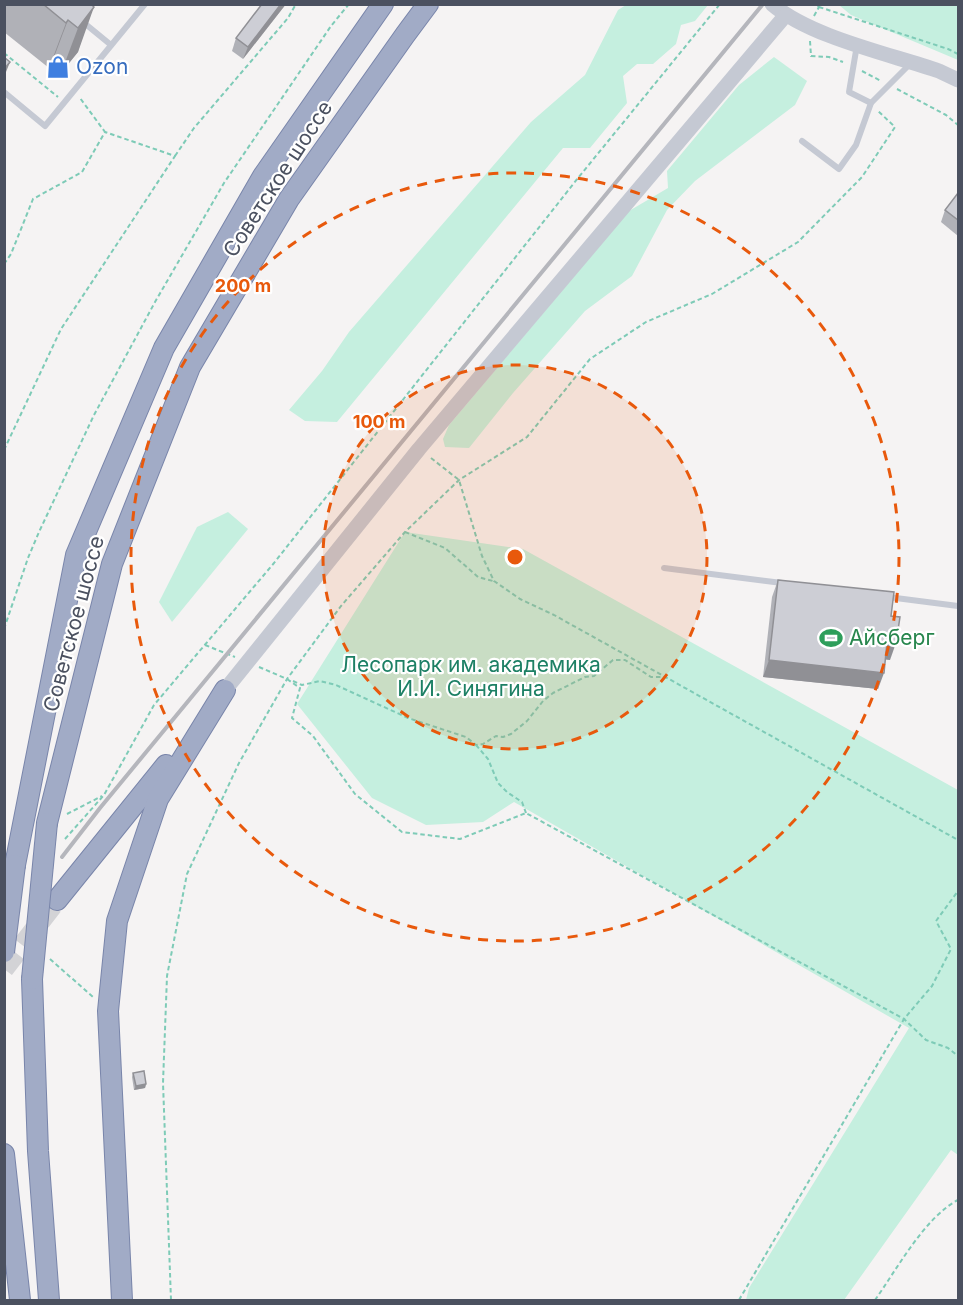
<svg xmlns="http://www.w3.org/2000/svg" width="963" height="1305" viewBox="0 0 963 1305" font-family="Inter,sans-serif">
<rect width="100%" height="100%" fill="#f5f3f3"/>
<!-- green -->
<g fill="#c5efdf">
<polygon points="626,5 708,5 695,21 681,25 676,44 653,64 637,64 623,76 627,103 590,148 563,148 337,422 305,421 289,410 322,371 349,332 531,122 585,75 618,10"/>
<polygon points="839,5 958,5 958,60 851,15"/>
<polygon points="774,57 807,81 795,105 695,181 667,210 632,276 585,311 513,393 469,448 445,447 443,439 449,425 629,211 668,188 667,171 739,85"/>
<polygon points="228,512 248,529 172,622 159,602 197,527"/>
<polygon points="405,532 523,549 958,790 958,1155 951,1150 844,1300 746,1300 749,1288 909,1028 514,802 483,822 426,825 372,798 297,704"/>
</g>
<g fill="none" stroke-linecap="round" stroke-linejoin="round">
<!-- trunk-tunnel -->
<polyline stroke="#d3d3d6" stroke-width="20" stroke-dasharray="20 10" stroke-linecap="butt" points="4,969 57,900"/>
<!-- trunk casing -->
<g stroke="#7985aa" stroke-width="22">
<g id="trunk">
<polyline points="47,823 112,564 190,367 289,199 405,35 428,4"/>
<polyline points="15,865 76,555 164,348 263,176 383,4"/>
<polyline points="57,900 166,765"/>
<polyline points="32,979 38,1151 49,1300"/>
<polyline points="4,1154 20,1300"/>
<polyline points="122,1300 108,1011 117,921 158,799 225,690"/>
</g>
</g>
<!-- path -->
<g stroke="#7ecbb7" stroke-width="2" stroke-dasharray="4.5 3" stroke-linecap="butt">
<polyline points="819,7 948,49 958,54"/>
<polyline points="814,16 819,7 814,4"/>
<polyline points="810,41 811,56 829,57 843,62"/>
<polyline points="4,53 58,97"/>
<polyline points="862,71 881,81"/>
<polyline points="897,89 946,115 958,125"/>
<polyline points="175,156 194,128 288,18 296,4"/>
<polyline points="4,264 11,254 33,199 82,172 105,132 80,98"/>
<polyline points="4,450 61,329 175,156 105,132"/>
<polyline points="431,458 459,480 482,556 494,581 520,599 554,615 958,840"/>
<polyline points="405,532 445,548 478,577 493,581"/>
<polyline points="4,629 28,558 39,532 94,415 155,302 224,183 331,26 349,4"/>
<polyline points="205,645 235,657"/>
<polyline points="259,667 287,679"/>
<polyline points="287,679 300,688 292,718 313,736 355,794 402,832 460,839 526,813 904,1019 926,1040 948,1048 958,1056"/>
<polyline points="293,681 302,685 320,681 336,685 408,718 466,737 476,745 483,744 496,736 503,737 511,734 527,721 543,701 553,693 585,677 594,676 613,660 625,660 651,677 663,677"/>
<polyline points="476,745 488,759 498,783 507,792 522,802 526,813"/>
<polyline points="67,814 102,796"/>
<polyline points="65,839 104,795 154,705 274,563 578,178 720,4"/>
<polyline points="50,959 93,997"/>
<polyline points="171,1300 163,1083 167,976 187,874 239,763 287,679 341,606 405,532 459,480 527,437 590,359 646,322 712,294 798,242 862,177 895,127 877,110"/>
<polyline points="739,1300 904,1019 932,986 951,949 936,921 958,891"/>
<path d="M875 1300C897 1269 925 1217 958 1200"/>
</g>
<!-- service -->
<g stroke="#c5c9d3" stroke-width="6">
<polyline points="83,22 111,45"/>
<polyline points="857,45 849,92 871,103"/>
<polyline points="4,92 45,126 145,4"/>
<polyline points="802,141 839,169 856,145 871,103 911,63"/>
<polyline points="664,568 782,583"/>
<polyline points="888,597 958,606"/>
</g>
<!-- tertiary -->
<g stroke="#c5c9d3" stroke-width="15">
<path d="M772 4C810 37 890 54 939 71L958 80"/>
<polyline points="225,690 419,449 785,16"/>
</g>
<!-- trunk -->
<use href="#trunk" stroke="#a1abc6" stroke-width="20"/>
<!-- rail -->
<polyline stroke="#b5b6bc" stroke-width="4" points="62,857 100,808 763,4"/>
<!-- trunk-bridge casing -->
<g stroke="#7985aa" stroke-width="22" stroke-linecap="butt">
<g id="trunk-bridge">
<polyline points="4,952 15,865"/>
<polyline points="32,979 47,823"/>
</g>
</g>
<!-- trunk-bridge -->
<use href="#trunk-bridge" stroke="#a1abc6" stroke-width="20"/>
</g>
<!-- wall -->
<g fill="#b0b1b7">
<polygon points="4,4 91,4 78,52 61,73 51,65 49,68 4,32"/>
<polygon points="286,4 243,59 232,51 236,38"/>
<polygon points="958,193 958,236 941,222 945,210"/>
<polygon points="778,580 891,616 890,660 886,659 878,689 763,677 772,597"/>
<polygon points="133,1073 146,1084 145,1088 134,1090 132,1077"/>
</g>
<!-- shaded-wall -->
<g fill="#909095">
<polygon points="281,4 286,4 243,59 248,47"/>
<polygon points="94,7 78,52 61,73 78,28"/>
<polygon points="68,20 51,65 49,68 66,23"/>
<polygon points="10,62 4,77 4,69"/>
<polygon points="887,642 896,643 890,660 881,659"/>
<polygon points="769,660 884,673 878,689 763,677"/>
<polygon points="146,1084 145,1088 134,1090 136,1086"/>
</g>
<!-- building -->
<g fill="#cdced5" stroke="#909095" stroke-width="1.5">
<polygon points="43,4 91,4 94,7 78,28 68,20 66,23"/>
<polygon points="262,4 281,4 248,47 236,38"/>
<polygon points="4,57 10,62 4,69"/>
<polygon points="958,193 958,220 945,210"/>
<polygon points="778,580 894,592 891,616 900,617 896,643 887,642 884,673 769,660"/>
<polygon points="144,1071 146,1084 136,1086 133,1073"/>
</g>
<!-- distance rings -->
<circle cx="515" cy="557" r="192" fill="#e8590c" fill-opacity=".12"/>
<g fill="none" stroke="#e8590c" stroke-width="3" stroke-dasharray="10 8">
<circle cx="515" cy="557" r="192"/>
<circle cx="515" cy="557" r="384"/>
</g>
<!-- icons -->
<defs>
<g id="shop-bare" transform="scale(1.8)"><path d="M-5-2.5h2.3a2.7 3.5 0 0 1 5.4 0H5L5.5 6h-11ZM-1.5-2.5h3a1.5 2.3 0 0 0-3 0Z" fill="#3f7fe0" stroke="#fff" stroke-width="2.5" paint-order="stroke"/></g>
<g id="stadium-bare" transform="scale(1.8)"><path d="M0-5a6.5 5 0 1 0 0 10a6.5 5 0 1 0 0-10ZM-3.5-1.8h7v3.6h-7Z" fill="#2e9e5b" stroke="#fff" stroke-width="2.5" paint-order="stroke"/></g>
</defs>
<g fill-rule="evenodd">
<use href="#shop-bare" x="58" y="67"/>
<use href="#stadium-bare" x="831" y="638"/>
</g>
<g text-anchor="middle" stroke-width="4.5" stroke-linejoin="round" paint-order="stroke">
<!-- shop labels -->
<g font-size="21" fill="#366cbe" stroke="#fff" text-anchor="start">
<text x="76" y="74">Ozon</text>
</g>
<!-- street labels -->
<g font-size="21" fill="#4b5160" stroke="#fff">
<text transform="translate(278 179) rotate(-57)" y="7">Советское шоссе</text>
<text transform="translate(74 624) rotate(-75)" y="7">Советское шоссе</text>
</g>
<!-- leisure labels -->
<g font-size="21" fill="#27864d" stroke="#fff" text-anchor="start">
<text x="849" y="645">Айсберг</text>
</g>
<!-- park labels -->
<g font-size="21" fill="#1d8065" stroke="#fff">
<text x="471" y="672">Лесопарк им. академика<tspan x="471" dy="24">И.И. Синягина</tspan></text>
</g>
</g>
<circle cx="515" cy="557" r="9" fill="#e8590c" stroke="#fff" stroke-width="3"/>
<g font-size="18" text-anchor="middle" font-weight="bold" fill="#e8590c" stroke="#fff" stroke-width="4.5" stroke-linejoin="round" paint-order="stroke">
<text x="243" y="292">200 m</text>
<text x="379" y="428">100 m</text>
</g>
<!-- border -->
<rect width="963" height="1305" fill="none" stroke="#4b5160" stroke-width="12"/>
</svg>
